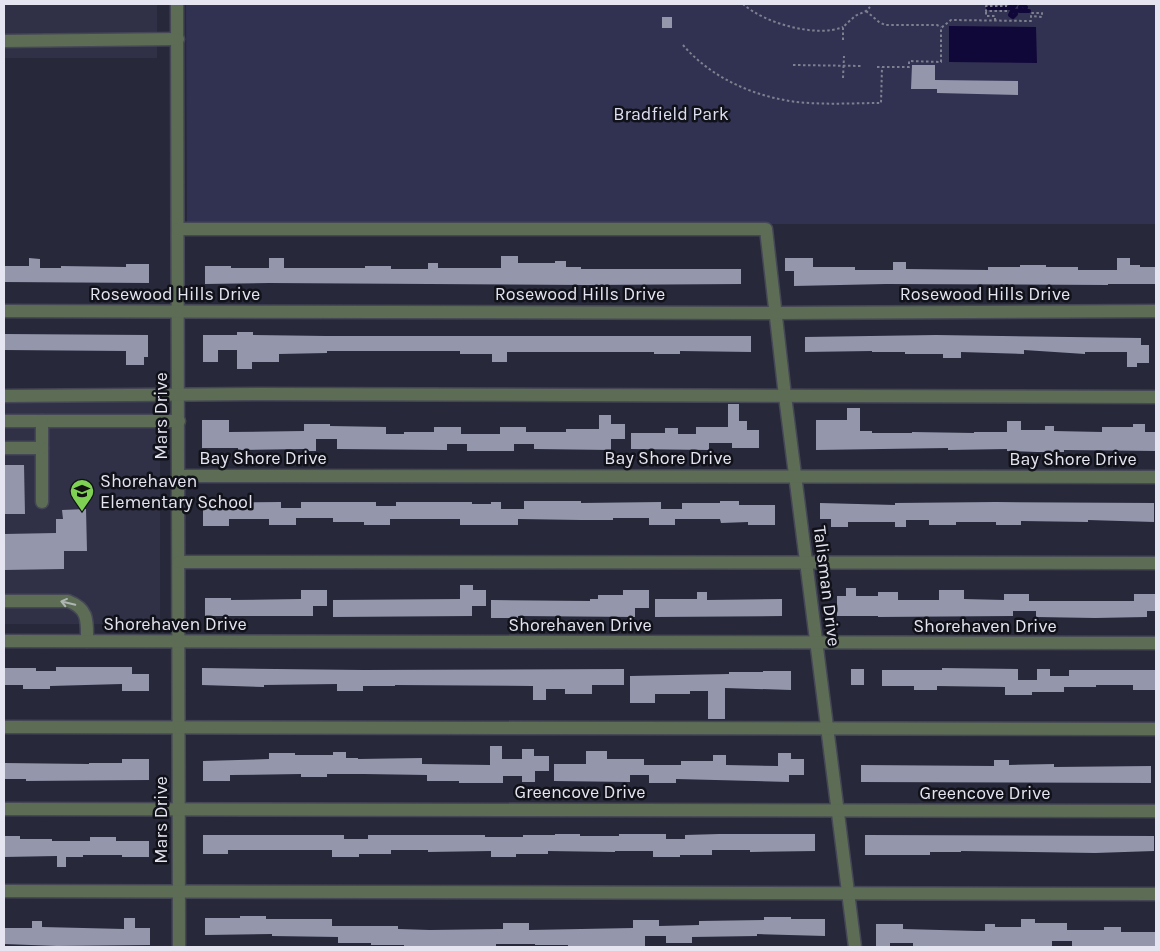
<svg xmlns="http://www.w3.org/2000/svg" width="1160" height="951" viewBox="0 0 1160 951" font-family="Karla,sans-serif">
<rect width="100%" height="100%" fill="#272839"/>
<!-- built -->
<g fill="#303147">
<rect x="4" y="4" width="153" height="54"/>
<rect x="4" y="399" width="156" height="225"/>
</g>
<!-- green -->
<polygon fill="#313252" points="186,4 1156,4 1156,224 187,224"/>
<!-- water -->
<polygon fill="#11083a" points="949,26 1036,27 1037,63 949,62"/>
<g fill="none" stroke-linecap="round" stroke-linejoin="round">
<!-- stream -->
<g stroke="#11083a" stroke-width="4">
<path d="M1010 4C1010 8 1015 10 1016 14L1013 17 1010 15 1012 11C1016 10 1022 12 1025 10L1026 7 1022 5 1020 7C1021 12 1025 11 1029 11"/>
<polyline points="988,8 1013,8 1016,4"/>
</g>
</g>
<!-- building -->
<g fill="#9496ac">
<rect x="662" y="17" width="10" height="11"/>
<polygon points="912,65 935,65 935,80 1018,81 1018,95 937,93 937,89 911,89"/>
<polygon points="501,256 518,256 518,263 555,263 555,261 566,261 566,267 581,267 581,269 741,269 741,284 587,285 269,283 205,284 205,266 231,266 231,268 269,268 269,258 284,258 284,268 365,268 365,266 391,266 391,269 428,269 428,263 438,263 438,268 501,268"/>
<polygon points="29,258 40,259 40,268 61,268 61,266 126,267 126,264 149,264 149,283 4,282 4,266 29,266"/>
<polygon points="785,258 813,258 813,267 855,267 855,270 893,270 893,262 906,262 906,269 988,270 988,267 1020,267 1020,265 1046,265 1046,267 1078,267 1078,270 1117,270 1117,258 1130,258 1130,265 1140,265 1140,267 1156,267 1156,284 1108,284 1108,285 886,284 794,286 794,271 785,271"/>
<polygon points="237,332 253,332 253,335 326,336 751,336 751,352 680,351 680,354 654,354 654,352 507,352 507,362 492,362 492,354 460,354 460,351 327,351 327,353 279,354 279,362 252,362 252,369 237,369 237,350 218,350 218,362 203,362 203,335 237,335"/>
<polygon points="4,334 148,335 148,357 144,357 144,365 126,365 126,351 4,350"/>
<polygon points="936,335 1141,338 1141,345 1149,345 1149,363 1137,363 1137,367 1127,367 1127,352 1085,352 1085,354 1024,350 1024,354 961,352 961,358 943,358 943,354 905,354 905,352 872,352 872,351 805,352 805,337"/>
<polygon points="728,404 739,404 739,421 747,421 747,430 759,430 759,448 732,448 732,443 709,443 709,450 631,449 631,433 665,433 665,428 678,428 678,434 696,434 696,427 728,427"/>
<polygon points="847,408 860,408 860,431 872,431 872,433 912,433 912,432 974,433 974,432 1007,432 1007,421 1021,421 1021,430 1045,430 1045,426 1054,426 1054,431 1102,432 1102,427 1133,427 1133,424 1145,424 1145,432 1156,432 1156,451 1064,450 1064,452 1037,452 1007,451 1007,449 948,450 948,448 816,450 816,420 847,420"/>
<polygon points="599,415 611,415 611,424 625,424 625,439 611,439 611,450 534,449 534,444 514,444 514,451 467,451 467,444 447,444 447,450 337,449 337,439 316,439 316,451 304,451 304,449 238,450 238,448 202,448 202,420 229,420 229,432 304,431 304,424 330,424 330,426 386,427 386,434 404,434 404,432 434,432 434,427 461,427 461,434 500,434 500,427 526,427 526,432 566,432 566,429 599,429"/>
<polygon points="4,465 24,465 25,514 4,514"/>
<polygon points="524,501 581,501 581,503 661,502 661,509 682,509 682,503 720,503 720,501 739,501 739,505 775,505 775,525 748,525 748,522 721,523 720,519 675,519 675,525 649,525 649,518 613,518 613,520 581,520 518,519 518,525 460,525 460,519 390,519 390,525 364,525 364,522 333,522 333,518 296,518 296,525 269,525 269,519 229,519 229,526 203,526 203,503 281,502 281,508 301,508 301,502 376,502 376,506 396,506 396,502 472,502 472,504 491,504 491,502 501,502 501,509 524,509"/>
<polygon points="996,502 1154,503 1154,522 1088,520 1088,522 1021,521 1021,525 996,525 996,522 956,522 956,525 929,525 929,520 906,520 906,527 895,527 895,522 848,522 848,527 831,527 831,519 820,519 820,503 895,505 895,503"/>
<polygon points="86,509 87,551 64,551 64,569 4,570 4,534 56,533 56,519 63,519 62,510"/>
<polygon points="460,585 473,585 473,590 486,590 486,606 472,606 472,616 333,617 333,600 460,599"/>
<polygon points="846,588 856,588 856,596 878,596 878,592 898,592 898,600 939,600 939,590 964,590 964,599 1004,600 1004,594 1029,594 1029,601 1134,601 1134,594 1156,594 1156,611 1147,611 1147,617 1095,618 1036,617 1036,611 1013,611 1013,616 878,617 878,616 837,616 837,596 846,596"/>
<polygon points="301,590 327,590 327,606 313,606 313,616 205,616 205,598 231,598 231,600 301,599"/>
<polygon points="623,590 649,590 649,608 635,608 635,617 518,616 518,618 491,618 491,600 590,601 590,599 598,599 598,595 623,595"/>
<polygon points="697,592 707,592 707,600 782,599 782,616 655,617 655,599 697,599"/>
<polygon points="56,667 132,667 132,674 149,674 149,691 122,691 122,684 50,686 50,689 23,689 23,685 4,685 4,668 36,668 36,671 56,671"/>
<polygon points="202,668 363,670 624,669 624,685 592,685 592,694 565,694 565,689 546,689 546,700 533,700 533,686 395,685 395,686 363,686 363,691 337,691 337,684 264,685 264,687 202,685"/>
<polygon points="942,668 1018,669 1018,680 1037,680 1037,669 1050,669 1050,676 1069,676 1069,670 1156,670 1156,690 1133,690 1133,685 1096,685 1096,687 1064,687 1064,692 1032,692 1032,695 1005,695 1005,687 937,686 937,690 914,690 914,686 882,686 882,670 942,670"/>
<rect x="851" y="669" width="13" height="16"/>
<polygon points="763,671 791,671 791,690 725,688 725,719 708,719 708,691 690,691 690,694 655,694 655,703 630,703 630,676 729,674 729,672 763,672"/>
<polygon points="490,746 502,746 502,759 522,759 522,749 534,749 534,756 549,756 549,771 535,771 535,782 522,782 522,776 503,776 503,783 459,783 459,781 427,781 427,775 364,774 327,774 327,777 301,777 301,774 230,775 230,781 203,781 203,761 269,759 269,753 295,753 295,755 333,755 333,752 346,752 346,758 358,758 358,759 422,758 422,764 490,765"/>
<polygon points="586,751 607,751 607,759 644,759 644,765 681,765 681,761 713,761 713,755 726,755 726,765 778,766 778,753 791,753 791,759 804,759 804,775 789,775 789,782 676,779 676,783 649,783 649,775 630,775 630,782 554,781 554,764 586,764"/>
<polygon points="122,759 149,759 149,780 26,781 26,779 4,779 4,763 89,764 89,763 122,763"/>
<polygon points="994,760 1009,760 1009,765 1054,764 1054,767 1151,766 1151,783 861,782 861,765 994,766"/>
<polygon points="555,834 580,834 580,836 619,836 619,834 666,834 666,839 685,839 685,835 719,834 815,834 815,851 750,852 750,850 712,850 712,855 680,855 680,857 653,857 653,851 615,851 615,852 548,851 548,854 516,854 516,857 491,857 491,851 428,852 428,850 391,850 391,854 359,854 359,857 332,857 332,850 228,850 228,854 203,854 203,835 344,835 344,839 368,839 368,835 485,835 485,837 523,837 523,835 555,835"/>
<polygon points="865,835 1154,836 1154,851 1095,853 961,851 961,852 930,852 930,855 865,855"/>
<polygon points="4,836 20,836 20,839 52,839 52,841 90,841 90,837 116,837 116,841 149,841 149,857 122,857 122,855 83,855 83,857 66,857 66,867 57,867 57,856 4,857"/>
<polygon points="240,916 266,916 266,919 332,919 332,926 398,926 398,929 430,930 503,929 503,923 529,923 529,930 633,928 633,920 659,920 659,926 699,925 699,921 764,920 764,917 791,917 791,919 825,919 825,936 757,934 757,936 692,937 692,943 666,943 666,936 645,936 645,946 568,946 568,945 535,945 535,944 496,944 496,946 404,946 404,945 371,945 371,943 338,943 338,937 272,936 272,934 205,935 205,918 240,918"/>
<polygon points="124,918 135,918 135,928 150,928 150,945 57,946 4,944 4,928 32,928 32,921 42,921 42,927 124,929"/>
<polygon points="1021,919 1035,919 1035,923 1067,923 1067,930 1104,930 1104,927 1121,927 1121,932 1156,932 1156,947 1072,946 1072,941 1052,941 1052,947 913,947 913,943 890,943 890,947 876,947 876,924 903,924 903,929 977,931 985,931 985,924 995,924 995,927 1021,927"/>
</g>
<g fill="none" stroke-linecap="round" stroke-linejoin="round">
<!-- minor casing -->
<g stroke="#454656" stroke-width="15">
<g id="minor">
<polyline points="177,4 179,947"/>
<polyline points="4,41 178,39"/>
<polyline points="178,229 766,229 785,396 855,947"/>
<polyline points="4,311 776,313 1156,311"/>
<polyline points="4,396 257,394 1156,397"/>
<polyline points="4,421 179,421"/>
<polyline points="42,421 42,502"/>
<polyline points="4,448 42,448"/>
<polyline points="179,476 1156,477"/>
<polyline points="179,562 1156,563"/>
<path d="M4 601H68C89 609 87 621 87 641"/>
<polyline points="4,641 1156,643"/>
<polyline points="4,727 1156,729"/>
<polyline points="4,809 1156,811"/>
<polyline points="4,891 1156,894"/>
</g>
</g>
<!-- path -->
<g stroke="#7f808f" stroke-width="2" stroke-dasharray="2.5 2.5" stroke-linecap="butt">
<path d="M743 4C764 23 816 38 843 27"/>
<polyline points="866,11 879,22 885,25 937,25 941,27"/>
<polyline points="1007,11 986,11 986,6 1007,6"/>
<polyline points="986,12 986,16 995,16 995,21"/>
<polyline points="843,40 843,27 855,16 866,11 870,7"/>
<path d="M683 45C711 78 755 97 797 102 825 105 854 103 881 103L882 67"/>
<polyline points="793,65 863,66"/>
<polyline points="877,67 909,67 909,61 941,62 941,28 951,20 1031,21 1031,16 1042,17 1042,13 1031,13"/>
<polyline points="843,78 844,56"/>
</g>
<!-- minor -->
<use href="#minor" stroke="#5c6c55" stroke-width="12"/>
</g>
<!-- one-way arrows -->
<defs><path id="oneway-shaft" d="M-6 0H5M1.5-3L5.5 0L1.5 3" fill="none" stroke-width="1.6" stroke-linecap="round" stroke-linejoin="round" transform="scale(1.25)"/></defs>
<use stroke="#aeb5b3" href="#oneway-shaft" transform="translate(68 603) rotate(-167)"/>
<!-- icons -->
<defs>
<g id="school-pin" transform="scale(1.25)"><path d="M0 17L-7.5 6A9.5 9.5 0 1 1 7.5 6Z" fill="#7ed153" stroke="#111219"/><path d="M0-5L7-2L0 1L-7-2ZM-4 1L0 2.5L4 1V4Q0 6-4 4Z" fill="#111"/></g>
</defs>
<g fill-rule="evenodd">
<use href="#school-pin" x="82" y="491"/>
</g>
<g text-anchor="middle" stroke-width="5" stroke-linejoin="round" paint-order="stroke">
<!-- park labels -->
<g font-size="18" fill="#dedff1" stroke="#111219">
<text x="671" y="120">Bradfield Park</text>
</g>
<!-- street labels -->
<g font-size="18" fill="#e4e5f1" stroke="#111219">
<text x="175" y="300">Rosewood Hills Drive</text>
<text x="580" y="300">Rosewood Hills Drive</text>
<text x="985" y="300">Rosewood Hills Drive</text>
<text transform="translate(161 416) rotate(-90)" y="6">Mars Drive</text>
<text x="263" y="464">Bay Shore Drive</text>
<text x="668" y="464">Bay Shore Drive</text>
<text x="1073" y="465">Bay Shore Drive</text>
<text transform="translate(827 586) rotate(83)" y="6">Talisman Drive</text>
<text x="175" y="630">Shorehaven Drive</text>
<text x="580" y="631">Shorehaven Drive</text>
<text x="985" y="632">Shorehaven Drive</text>
<text x="580" y="798">Greencove Drive</text>
<text x="985" y="799">Greencove Drive</text>
<text transform="translate(161 820) rotate(-90)" y="6">Mars Drive</text>
</g>
<!-- poi labels -->
<g font-size="18" fill="#e4e5f1" stroke="#111219" text-anchor="start">
<text x="100" y="487">Shorehaven<tspan x="100" dy="21">Elementary School</tspan></text>
</g>
</g>
<!-- border -->
<rect width="1160" height="951" fill="none" stroke="#e4e5f1" stroke-width="10"/>
</svg>
